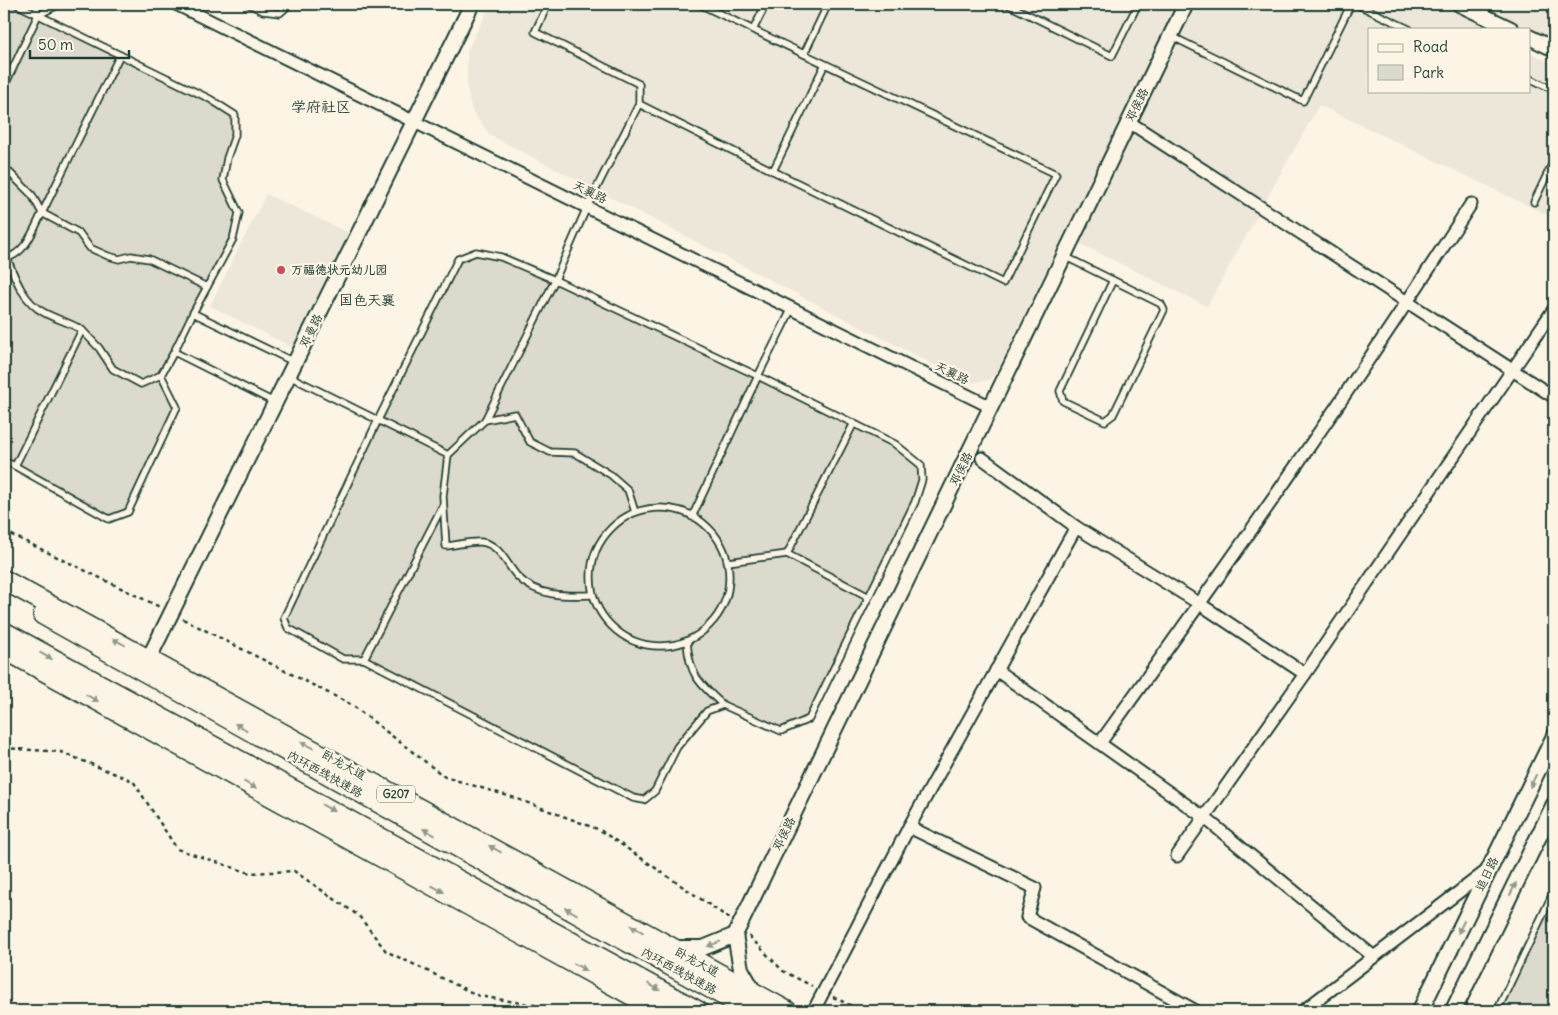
<svg xmlns="http://www.w3.org/2000/svg" width="1558" height="1015" viewBox="0 0 1558 1015" font-family="Delius,'LXGW WenKai TC',sans-serif">
<rect width="100%" height="100%" fill="#fcf5e5"/>
<filter id="ink" filterUnits="userSpaceOnUse"><feTurbulence type="fractalNoise" baseFrequency=".02" numOctaves="2"/><feDisplacementMap in="SourceGraphic" scale="10" xChannelSelector="R" yChannelSelector="G"/><feConvolveMatrix kernelMatrix="1 2 1 2 8 2 1 2 1" color-interpolation-filters="sRGB"/></filter>
<g filter="url(#ink)">
<!-- built -->
<g fill="#ece7d8" fill-rule="evenodd">
<polygon points="491,4 1177,4 996,373 989,380 969,383 490,135 472,111 467,88 467,51"/>
<path d="M1186 4H1554V49L1536 41 1530 53 1554 64V218L1319 105 1207 306 1072 240ZM1369 29H1529V91H1369Z"/>
<polygon points="266,194 351,234 294,348 210,306"/>
</g>
<!-- green -->
<g fill="#dcdacc" stroke="#7e8c80">
<polygon points="4,4 16,4 235,115 235,135 223,180 239,213 233,239 161,375 177,407 128,512 109,519 4,461"/>
<polygon points="248,4 290,4 280,13"/>
<polygon points="476,252 501,257 895,444 921,465 922,480 915,502 809,719 781,731 723,705 707,711 677,747 655,791 644,800 633,798 364,659 343,659 288,628 284,618 458,259"/>
<polygon points="1554,891 1554,1011 1497,1011"/>
</g>
<g fill="none" stroke-linecap="round" stroke-linejoin="round">
<!-- service casing -->
<g stroke="#1f3d34" stroke-width="9">
<g id="service">
<polyline points="16,4 210,99 235,115 235,135 227,158 223,180 239,213 233,239 193,313"/>
<polyline points="249,4 263,11 280,13 290,4"/>
<polyline points="548,4 535,32 639,84 639,104"/>
<polyline points="699,4 1056,174 1003,283 773,171 825,64"/>
<polyline points="1007,4 1112,56 1138,4"/>
<polyline points="1356,4 1409,29"/>
<polyline points="38,15 60,4"/>
<polyline points="753,30 766,4"/>
<polyline points="1171,36 1303,101 1351,4"/>
<polyline points="804,54 828,4"/>
<polyline points="1529,78 1554,90"/>
<polyline points="4,87 38,15 36,4"/>
<polyline points="4,167 32,195 42,213"/>
<polyline points="1534,202 1554,160"/>
<polyline points="42,213 120,55"/>
<polyline points="1064,256 1161,304 1164,310 1113,415 1105,421 1063,401 1060,391 1113,280"/>
<path d="M7 258C15 278 23 301 43 312 55 319 69 322 82 330"/>
<path d="M4 259C26 254 33 231 42 213L79 233 90 248 108 256 119 259 131 256 149 259 207 287"/>
<path d="M289 376 448 455 443 496 446 546C457 545 470 541 481 542 500 544 506 564 517 576 537 597 565 596 592 595"/>
<polyline points="274,402 174,352 193,313 294,362"/>
<polyline points="485,420 555,280 758,376 792,308"/>
<polyline points="448,455 485,420 515,414 530,442 550,452 575,453 611,475 628,490 635,512"/>
<polyline points="4,461 15,466 82,330 99,348 113,369 141,384 161,375 174,352"/>
<polyline points="15,466 109,519 128,512 177,407 161,375"/>
<polyline points="443,505 364,659 633,798 644,800 655,791 677,747 707,711 723,705 781,731 809,719 915,502 922,480 921,465 895,444 758,376 692,517"/>
<circle cx="660" cy="577" r="69"/>
<polyline points="787,554 854,423"/>
<polyline points="728,562 787,554 869,597"/>
<path d="M687 641C689 675 699 683 723 705"/>
<polyline points="364,659 343,659 288,628 284,618 378,420 458,259 476,252 501,257 555,280 587,207 639,104 773,171"/>
<polyline points="1497,1011 1554,891"/>
</g>
</g>
<!-- minor casing -->
<g stroke="#1f3d34" stroke-width="15">
<g id="minor">
<polyline points="176,4 991,407"/>
<polyline points="1129,122 1554,397"/>
<polyline points="982,458 1076,527"/>
<polyline points="996,670 1205,818 1374,957"/>
<path d="M1100 743C1227 566 1353 388 1471 204"/>
<polyline points="909,827 1035,888 1027,917 1196,1011"/>
<polyline points="1177,856 1305,674 1554,309"/>
<polyline points="815,1008 909,827 1076,527 1200,604 1305,674"/>
<polyline points="1303,1011 1489,869"/>
</g>
</g>
<!-- tertiary casing -->
<g stroke="#1f3d34" stroke-width="18">
<g id="tertiary">
<polyline points="1459,4 1511,29"/>
<polyline points="1529,37 1554,49"/>
<polyline points="149,658 472,4"/>
<polyline points="735,935 1186,4"/>
<polyline points="674,948 703,948 735,935 741,969 754,992"/>
</g>
</g>
<!-- secondary casing -->
<g stroke="#1f3d34" stroke-width="19">
<g id="secondary">
<polyline points="1420,1011 1554,737"/>
<polyline points="1453,1011 1554,805"/>
</g>
</g>
<!-- trunk casing -->
<g stroke="#1f3d34" stroke-width="22">
<g id="trunk">
<polyline points="4,580 787,1011"/>
<polyline points="43,615 751,1011"/>
<polyline points="4,632 698,1011"/>
<polyline points="4,649 660,1011"/>
</g>
</g>
<!-- path -->
<g stroke="#1f3d34" stroke-width="2.5" stroke-dasharray="4 4" stroke-linecap="butt">
<polyline points="4,531 160,607"/>
<polyline points="183,619 352,705 445,777 515,798 600,830 730,919"/>
<polyline points="4,748 61,752 133,781 177,849 250,873 294,871 359,916 386,951 479,996 540,1006 548,1011"/>
<polyline points="749,936 783,971 812,986"/>
<polyline points="833,997 862,1011"/>
</g>
<!-- service -->
<use href="#service" stroke="#fcf5e5" stroke-width="5.5"/>
<!-- minor -->
<use href="#minor" stroke="#fcf5e5" stroke-width="11"/>
<!-- tertiary -->
<use href="#tertiary" stroke="#fcf5e5" stroke-width="14"/>
<!-- secondary -->
<use href="#secondary" stroke="#fcf5e5" stroke-width="15"/>
<!-- trunk -->
<use href="#trunk" stroke="#fcf5e5" stroke-width="19"/>
</g>
<!-- one-way arrows -->
<defs><path id="oneway-solid" d="M-6-.8H1V-3.2L6.5 0L1 3.2V.8H-6Z" transform="scale(1.25)"/></defs>
<g fill="#8e998c">
<use href="#oneway-solid" transform="translate(119 642) rotate(-152)"/>
<use href="#oneway-solid" transform="translate(46 656) rotate(29)"/>
<use href="#oneway-solid" transform="translate(92 698) rotate(29)"/>
<use href="#oneway-solid" transform="translate(241 727) rotate(-151)"/>
<use href="#oneway-solid" transform="translate(307 745) rotate(-151)"/>
<use href="#oneway-solid" transform="translate(1533 781) rotate(116)"/>
<use href="#oneway-solid" transform="translate(250 785) rotate(29)"/>
<use href="#oneway-solid" transform="translate(328 808) rotate(29)"/>
<use href="#oneway-solid" transform="translate(429 832) rotate(-151)"/>
<use href="#oneway-solid" transform="translate(495 849) rotate(-151)"/>
<use href="#oneway-solid" transform="translate(438 889) rotate(29)"/>
<use href="#oneway-solid" transform="translate(1513 889) rotate(-64)"/>
<use href="#oneway-solid" transform="translate(571 911) rotate(-151)"/>
<use href="#oneway-solid" transform="translate(1461 927) rotate(116)"/>
<use href="#oneway-solid" transform="translate(637 929) rotate(-151)"/>
<use href="#oneway-solid" transform="translate(714 944) rotate(160)"/>
<use href="#oneway-solid" transform="translate(580 967) rotate(29)"/>
<use href="#oneway-solid" transform="translate(654 987) rotate(29)"/>
</g>
</g>
<!-- markers -->
<circle fill="#d1495b" stroke="#fcf5e5" stroke-width="2" cx="281" cy="270" r="5"/>
<g text-anchor="middle" stroke-width="4.5" stroke-linejoin="round" paint-order="stroke">
<!-- shield labels -->
<rect fill="#fcf5e5" stroke="#617469" stroke-width="1" x="377" y="785.5" width="38" height="17" rx="4"/>
<g font-size="11" font-weight="bold" fill="#1f3d34">
<text x="396" y="798">G207</text>
</g>
<!-- street labels -->
<g font-size="12" fill="#1f3d34" stroke="#fcf5e5">
<text transform="translate(1137 105) rotate(-64)" y="4">邓侯路</text>
<text transform="translate(590 192) rotate(26)" y="4">天襄路</text>
<text transform="translate(311 331) rotate(-64)" y="4">邓曼路</text>
<text transform="translate(952 373) rotate(26)" y="4">天襄路</text>
<text transform="translate(961 469) rotate(-64)" y="4">邓侯路</text>
<text transform="translate(344 765) rotate(29)" y="4">卧龙大道</text>
<text transform="translate(325 774) rotate(29)" y="4">内环西线快速路</text>
<text transform="translate(784 834) rotate(-64)" y="4">邓侯路</text>
<text transform="translate(1487 874) rotate(-64)" y="4">追日路</text>
<text transform="translate(697 962) rotate(28)" y="4">卧龙大道</text>
<text transform="translate(679 971) rotate(29)" y="4">内环西线快速路</text>
</g>
<!-- poi labels -->
<g font-size="12" font-weight="bold" fill="#1f3d34" stroke="#fcf5e5" text-anchor="start">
<text x="291" y="274">万福德状元幼儿园</text>
</g>
<!-- neighbourhood labels -->
<g font-size="14" fill="#1f3d34" stroke="#fcf5e5">
<text x="367" y="305">国色天襄</text>
</g>
<!-- quarter labels -->
<g font-size="15" fill="#1f3d34" stroke="#fcf5e5">
<text x="321" y="112">学府社区</text>
</g>
</g>
<!-- margin -->
<rect width="1558" height="1015" fill="none" stroke="#fcf5e5" stroke-width="20"/>
<rect x="10" y="10" width="1538" height="995" fill="none" stroke="#1f3d34" stroke-width="2" filter="url(#ink)"/>
<!-- legend -->
<rect x="1368" y="28" width="162" height="65" fill="#fcf5e5" stroke="#a4ab9e"/>
<rect x="1378" y="44" width="25" height="8" fill="#fcf5e5" stroke="#a4ab9e"/>
<text x="1413" y="52" font-size="15" fill="#1f3d34">Road</text>
<rect x="1378" y="65" width="25" height="15" fill="#dcdacc" stroke="#a4ab9e"/>
<text x="1413" y="78" font-size="15" fill="#1f3d34">Park</text>
<!-- scale -->
<path d="M30 50v8h99v-8" fill="none" stroke="#1f3d34" stroke-width="2.5"/>
<text x="38" y="50" font-size="15" fill="#1f3d34" stroke="#fcf5e5" stroke-width="4" paint-order="stroke">50 m</text>
</svg>
